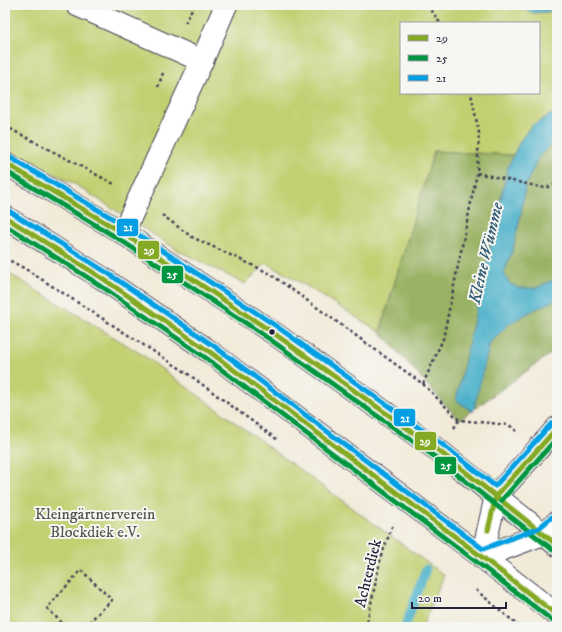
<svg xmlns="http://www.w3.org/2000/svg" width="562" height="632" viewBox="0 0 562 632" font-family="'IM FELL DW Pica',serif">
<rect width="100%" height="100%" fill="#f6f6f2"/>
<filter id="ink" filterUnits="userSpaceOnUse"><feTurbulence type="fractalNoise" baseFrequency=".025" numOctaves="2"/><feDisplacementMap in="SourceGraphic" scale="8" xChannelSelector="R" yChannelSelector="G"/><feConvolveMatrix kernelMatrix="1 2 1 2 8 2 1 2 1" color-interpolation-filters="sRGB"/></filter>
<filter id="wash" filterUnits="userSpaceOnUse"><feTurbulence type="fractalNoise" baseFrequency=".012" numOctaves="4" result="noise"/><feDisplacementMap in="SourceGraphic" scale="16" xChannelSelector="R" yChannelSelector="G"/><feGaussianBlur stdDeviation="0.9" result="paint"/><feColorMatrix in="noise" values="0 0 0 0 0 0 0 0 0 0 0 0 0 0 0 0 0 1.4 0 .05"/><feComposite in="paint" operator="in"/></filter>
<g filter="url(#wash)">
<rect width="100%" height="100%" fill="#f2ead8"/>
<!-- green -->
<g fill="#c2d072" stroke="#727956" fill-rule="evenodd">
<path d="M5 5H557V136L511 155 434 151 380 332 303 284 266 263 245 284 179 251 73 183 5 149ZM401 23H539V93H401Z"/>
<polygon points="5,271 143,355 444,575 422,627 5,627"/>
</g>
<!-- forest -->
<polygon fill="#99b264" stroke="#5e6a50" points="557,136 557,349 459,420 380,332 434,151 511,155"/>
<!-- water -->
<g fill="#4bb1ca" stroke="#366a82">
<polygon points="512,5 557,5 557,11 534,13"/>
<polygon points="557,111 557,139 539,156 525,187 521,214 513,249 504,273 510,284 519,288 536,288 557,278 557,299 530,312 509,324 490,343 473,412 456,400 508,167 520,141 531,126"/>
</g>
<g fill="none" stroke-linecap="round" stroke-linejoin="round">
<!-- stream -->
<polyline stroke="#4bb1ca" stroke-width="9" points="405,627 426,569"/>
</g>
</g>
<g filter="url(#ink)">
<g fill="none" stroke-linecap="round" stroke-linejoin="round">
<!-- minor casing -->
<g stroke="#414053" stroke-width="24">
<g id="minor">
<polyline points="77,5 202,61"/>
<polyline points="123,233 202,61 226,5"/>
</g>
</g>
<!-- major casing -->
<g stroke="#414053" stroke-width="24">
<g id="major">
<polyline points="5,163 123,233 272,332 439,451 557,545"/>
<polyline points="5,217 102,278 210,352 482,557 557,615"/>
<polyline points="482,557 496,496 557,428"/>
<polyline points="482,557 543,534 557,522"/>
</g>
</g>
<!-- path -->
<g stroke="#414053" stroke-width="2.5" stroke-dasharray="3 3" stroke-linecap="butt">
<polyline points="428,5 440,23"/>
<polyline points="185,23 194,5"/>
<polyline points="158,87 163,73"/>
<polyline points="5,126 116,185"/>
<polyline points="477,173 545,188 557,184"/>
<polyline points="162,215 192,237 269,273 423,384 459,420 509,425 518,432"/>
<polyline points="5,258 24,268 184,371 279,441"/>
<polyline points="423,384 443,339 477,173 479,133 471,93"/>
<polyline points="454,428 459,420"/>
<polyline points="476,590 520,627"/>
<polyline points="66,627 47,608 81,570 112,600 84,627"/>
<polyline points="366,627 381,557 393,524"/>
</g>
<!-- minor -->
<use href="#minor" stroke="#fff" stroke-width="22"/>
<!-- major -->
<use href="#major" stroke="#fff" stroke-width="22"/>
<!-- bus-1 casing -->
<g stroke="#f6f6f2" stroke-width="8">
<g id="bus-1">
<polyline points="5,163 123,233 272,332 439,451 557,545"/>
<polyline points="5,217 102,278 210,352 482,557 557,615"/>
<polyline points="488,530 496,496 557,428"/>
</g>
</g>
<!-- bus-2 casing -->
<g stroke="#f6f6f2" stroke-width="8">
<g id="bus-2">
<polyline points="5,171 119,239 268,338 435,457 553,550"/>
<polyline points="5,225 98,284 206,358 478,563 553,621"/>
<polyline points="501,501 557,438"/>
</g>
</g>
<!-- bus-3 casing -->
<g stroke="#f6f6f2" stroke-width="8">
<g id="bus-3">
<polyline points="9,157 127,227 276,326 443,445 495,486 552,423"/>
<polyline points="9,211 106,272 214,346 483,549 539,528 552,517"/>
</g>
</g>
<!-- bus-1 -->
<use href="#bus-1" stroke="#84a923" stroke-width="5"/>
<!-- bus-2 -->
<use href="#bus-2" stroke="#009640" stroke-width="5"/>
<!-- bus-3 -->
<use href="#bus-3" stroke="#009fe3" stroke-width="5"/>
</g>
</g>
<!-- markers -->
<circle fill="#22223b" stroke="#f6f6f2" stroke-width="1.5" cx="272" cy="332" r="3.5"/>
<g text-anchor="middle" stroke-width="4" stroke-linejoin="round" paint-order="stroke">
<!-- park labels -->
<g font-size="16" fill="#52564c" stroke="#f6f6f2">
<text x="95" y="519">Kleingärtnerverein<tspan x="95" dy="18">Blockdiek e.V.</tspan></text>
</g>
<!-- street labels -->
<g font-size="16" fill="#22223b" stroke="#f6f6f2">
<text transform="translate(367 573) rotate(-76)" y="6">Achterdiek</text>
</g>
<!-- water labels -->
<g font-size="17" font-style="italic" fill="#325b74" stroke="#f6f6f2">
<text transform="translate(485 253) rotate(-77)" y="6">Kleine Wümme</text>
</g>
</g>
<g stroke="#f6f6f2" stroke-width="1.5">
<rect x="116" y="218" width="23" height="19" rx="4" fill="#009fe3"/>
<rect x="137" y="240" width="23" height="20" rx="4" fill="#84a923"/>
<rect x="161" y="265" width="23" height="19" rx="4" fill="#009640"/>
<rect x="393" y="408" width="23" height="19" rx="4" fill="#009fe3"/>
<rect x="414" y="431" width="23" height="20" rx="4" fill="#84a923"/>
<rect x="434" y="456" width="23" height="19" rx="4" fill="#009640"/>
</g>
<g font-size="11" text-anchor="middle" font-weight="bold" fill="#fff">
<text x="128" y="231">21</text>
<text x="149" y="254">29</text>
<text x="172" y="278">25</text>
<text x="405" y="422">21</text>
<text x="425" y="445">29</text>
<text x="446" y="469">25</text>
</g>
<!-- margin -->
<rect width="562" height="632" fill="none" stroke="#f6f6f2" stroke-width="20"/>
<!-- legend -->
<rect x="400" y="22" width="140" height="72" fill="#f6f6f2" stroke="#a1a1a9"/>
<rect x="408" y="35" width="20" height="6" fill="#84a923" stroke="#a1a1a9"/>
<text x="436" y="42" font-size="12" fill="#22223b">29</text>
<rect x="408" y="55" width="20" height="6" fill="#009640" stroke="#a1a1a9"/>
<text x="436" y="62" font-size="12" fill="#22223b">25</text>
<rect x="408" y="75" width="20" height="6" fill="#009fe3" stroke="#a1a1a9"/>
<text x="436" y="82" font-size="12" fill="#22223b">21</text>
<!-- scale -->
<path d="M412 602v6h94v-6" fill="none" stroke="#22223b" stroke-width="2"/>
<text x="418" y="602" font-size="12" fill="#22223b" stroke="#f6f6f2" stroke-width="3" paint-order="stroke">20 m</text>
</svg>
